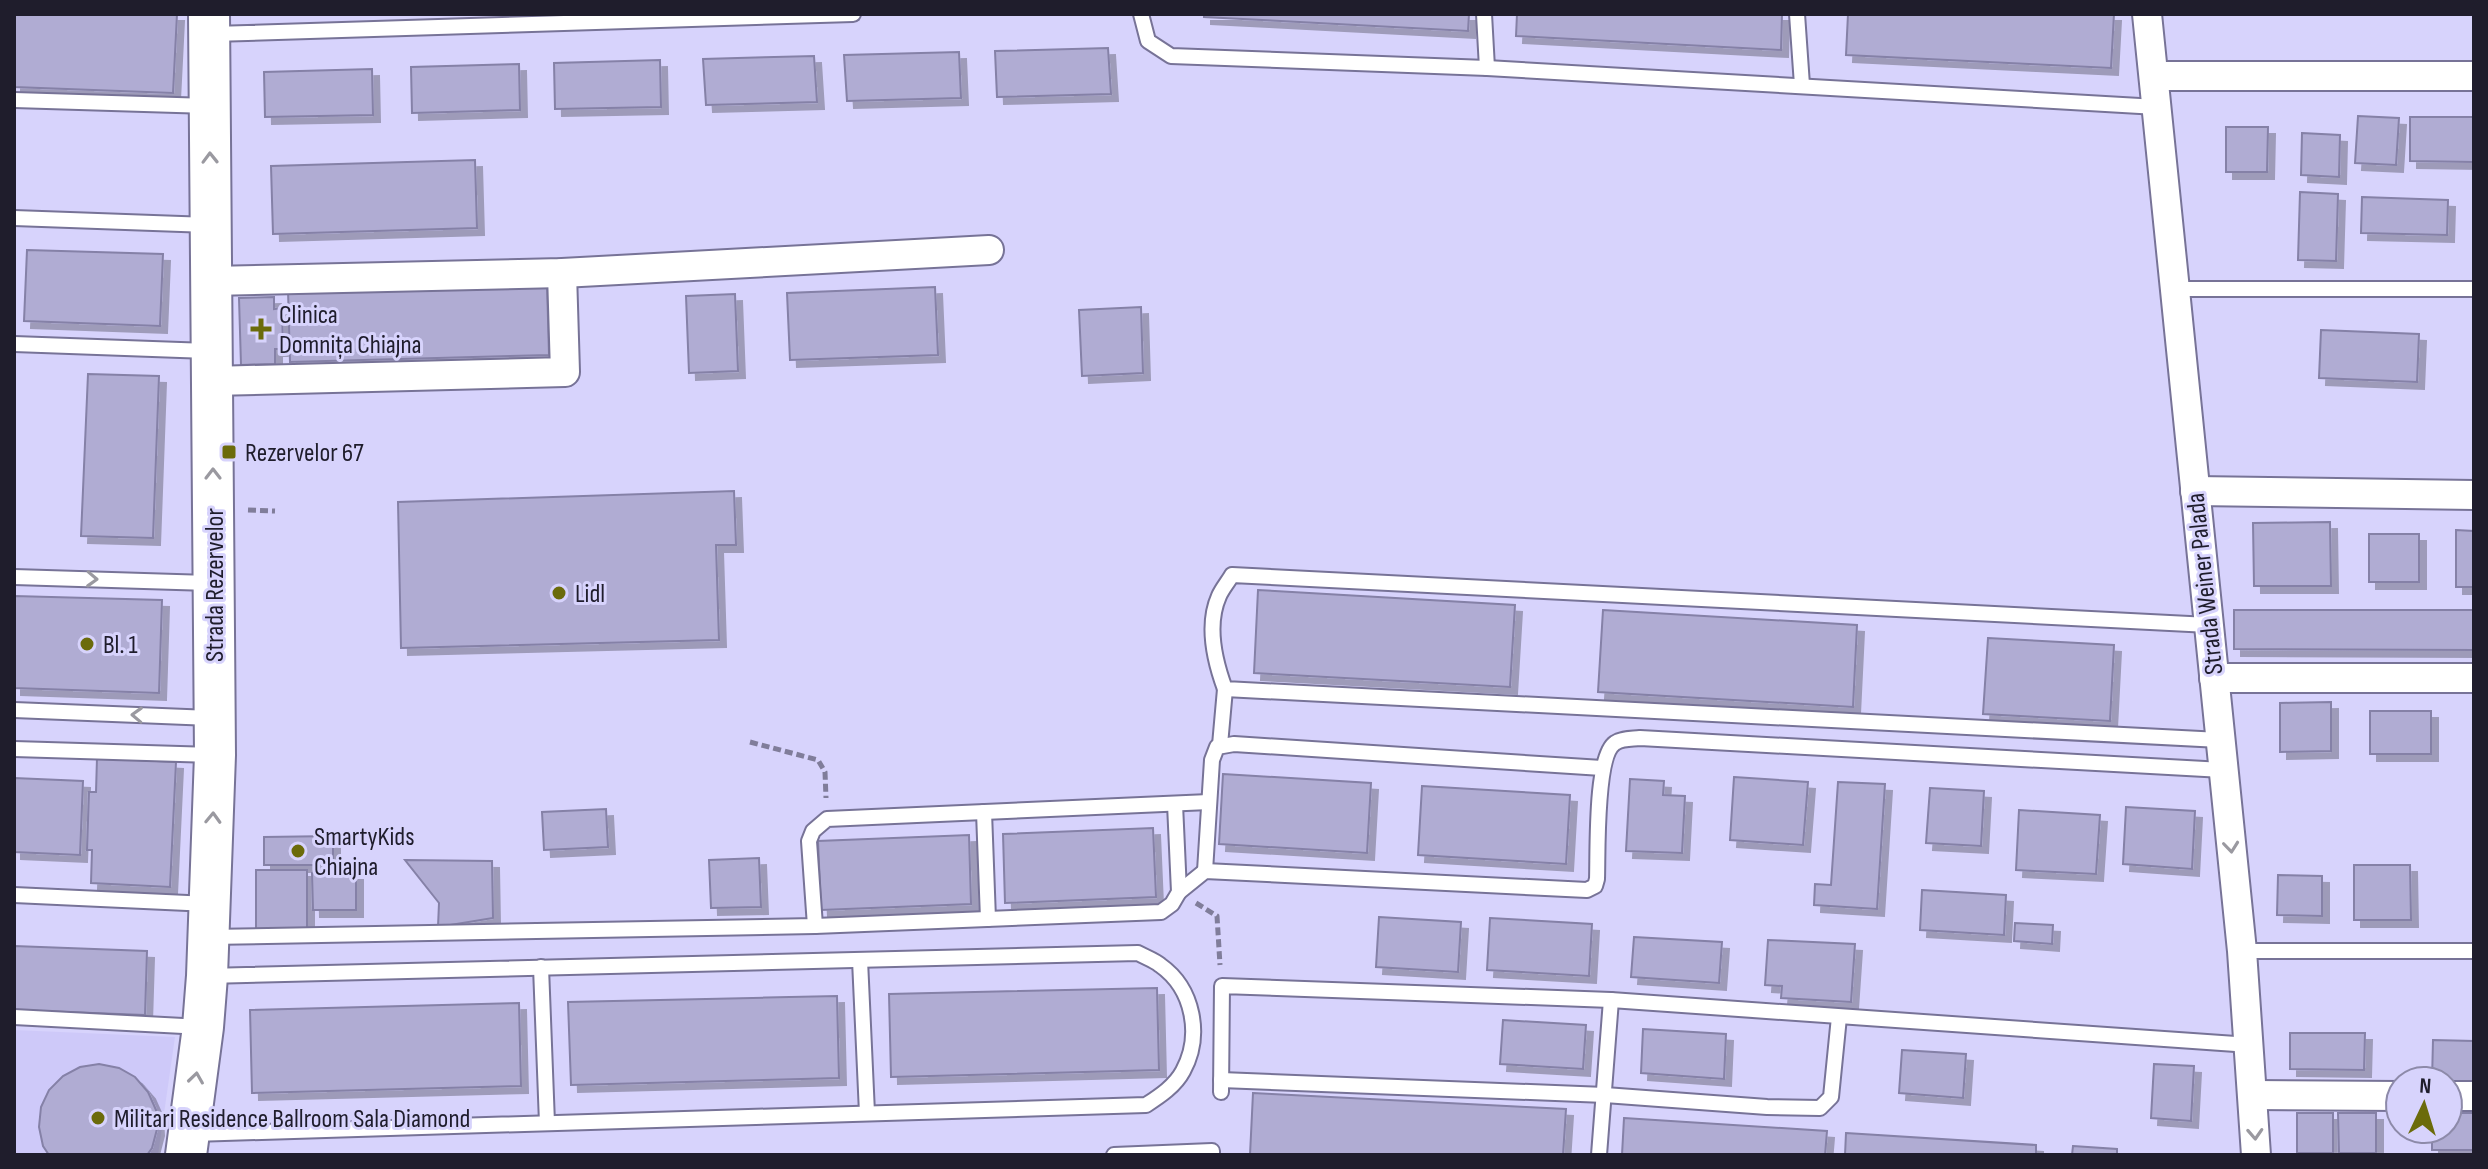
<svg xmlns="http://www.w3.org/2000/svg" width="2488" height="1169" viewBox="0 0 2488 1169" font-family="'Sofia Sans Condensed',sans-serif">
<defs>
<filter id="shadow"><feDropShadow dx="7" dy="7" stdDeviation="0" flood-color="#0004"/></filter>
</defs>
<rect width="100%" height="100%" fill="#d7d3fc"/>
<!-- built -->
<polygon fill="#cec9f9" points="14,1030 175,1037 158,1155 14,1155"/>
<!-- building -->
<g fill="#b0acd3" stroke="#8581a7" stroke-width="2" filter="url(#shadow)">
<polygon points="14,14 177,14 173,93 14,87"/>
<polygon points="1204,14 1469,14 1468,31 1204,17"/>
<polygon points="1517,14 1782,14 1781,50 1516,36"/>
<polygon points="1848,14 2114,14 2111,68 1846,55"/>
<polygon points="1108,48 1111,94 997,97 995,51"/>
<polygon points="959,52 961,98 847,101 844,55"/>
<polygon points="814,56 817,102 706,105 703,59"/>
<polygon points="660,60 661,107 555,109 554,63"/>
<polygon points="519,64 520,110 412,113 411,67"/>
<polygon points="372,69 373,115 265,117 264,72"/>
<polygon points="2358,116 2399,118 2396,165 2355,163"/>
<polygon points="2410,117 2474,117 2474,162 2410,161"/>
<polygon points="2226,127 2268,127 2267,172 2226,172"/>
<polygon points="2302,133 2340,135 2339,177 2301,175"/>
<polygon points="475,160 477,228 273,234 271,166"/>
<polygon points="2300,192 2338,194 2336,261 2298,260"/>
<polygon points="2362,197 2448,200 2447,235 2361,233"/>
<polygon points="27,250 163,254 160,326 24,321"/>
<polygon points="547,283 549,355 290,362 288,290"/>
<polygon points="935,287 938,355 790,360 787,293"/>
<polygon points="735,294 738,371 689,373 686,296"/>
<polygon points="274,297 274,309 282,308 283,349 275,349 275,364 241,365 239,298"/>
<polygon points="1141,307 1143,373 1082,376 1079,310"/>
<polygon points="2321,330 2419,334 2417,382 2319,378"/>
<polygon points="88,374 159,376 153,538 81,536"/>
<polygon points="734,491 736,545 716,545 719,640 401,648 398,502"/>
<polygon points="2330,522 2331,586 2254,586 2253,523"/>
<polygon points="2456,530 2474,531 2474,587 2456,587"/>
<rect x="2369" y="534" width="50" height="48"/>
<polygon points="1258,590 1515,605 1510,687 1254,673"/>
<polygon points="14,596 162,600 159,693 14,688"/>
<polygon points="1603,610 1857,625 1853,707 1598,692"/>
<polygon points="2234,610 2474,610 2474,650 2234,649"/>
<polygon points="1988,638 2114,645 2110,721 1983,714"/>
<polygon points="2331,702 2331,751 2280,752 2280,703"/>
<rect x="2370" y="711" width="61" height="43"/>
<polygon points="97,758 176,762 170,887 91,883 92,850 87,850 89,792 96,792"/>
<polygon points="1223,774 1371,783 1367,853 1219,844"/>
<polygon points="1734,777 1808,782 1803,845 1730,840"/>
<polygon points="14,778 83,781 80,855 14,852"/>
<polygon points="1630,779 1664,781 1663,795 1685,796 1682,853 1626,851"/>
<polygon points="1838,782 1885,784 1877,909 1814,905 1815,884 1831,885"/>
<polygon points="1422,786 1570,795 1566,864 1418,855"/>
<polygon points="1930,788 1984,791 1981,846 1926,843"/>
<polygon points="2126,807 2195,811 2192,869 2123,864"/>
<polygon points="606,809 608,847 544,850 542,812"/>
<polygon points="2019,810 2100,815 2096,874 2016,870"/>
<polygon points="1153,828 1156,897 1005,903 1003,834"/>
<polygon points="969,835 971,904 821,910 818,841"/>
<polygon points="333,836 333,865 264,865 264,837"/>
<polygon points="759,858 761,907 711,908 709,860"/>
<polygon points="405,860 492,861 493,918 438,927 439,903"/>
<polygon points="2354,865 2410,865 2411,920 2354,920"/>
<polygon points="256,870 307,870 307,929 256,930"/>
<polygon points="312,873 356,873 356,910 313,910"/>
<polygon points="2278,875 2322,876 2322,916 2277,915"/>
<polygon points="1922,890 2006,895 2004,935 1920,930"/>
<polygon points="1379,917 1461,922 1458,972 1376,967"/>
<polygon points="1490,918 1592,924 1589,976 1487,970"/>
<polygon points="2015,923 2053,925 2052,944 2014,941"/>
<polygon points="1634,937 1722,942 1719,983 1631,977"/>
<polygon points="1768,940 1855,944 1851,1002 1781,998 1782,986 1765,985"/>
<polygon points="14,946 147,951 145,1015 14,1010"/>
<polygon points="1157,988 1159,1070 891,1077 889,994"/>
<polygon points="837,996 839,1078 571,1085 568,1002"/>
<polygon points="519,1003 521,1086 252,1093 250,1010"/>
<polygon points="1503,1020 1586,1025 1583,1069 1500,1064"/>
<polygon points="1643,1029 1726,1034 1724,1079 1641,1073"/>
<polygon points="2290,1033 2365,1033 2364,1070 2290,1069"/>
<polygon points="2433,1040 2474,1041 2474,1086 2448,1086 2448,1081 2432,1081"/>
<polygon points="1902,1050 1966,1054 1963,1098 1899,1093"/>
<polygon points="99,1064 119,1068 135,1077 148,1092 156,1110 157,1129 152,1148 147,1155 49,1155 43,1146 39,1127 41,1107 49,1090 63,1076 80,1067"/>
<polygon points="2154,1064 2194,1066 2191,1121 2151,1118"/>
<polygon points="1253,1093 1566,1109 1563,1155 1250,1155"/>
<rect x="2297" y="1113" width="36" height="40"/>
<polygon points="2338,1113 2376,1113 2376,1153 2339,1153"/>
<polygon points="2448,1113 2474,1113 2474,1150 2432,1150 2432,1129 2448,1129"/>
<polygon points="1624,1118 1827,1131 1825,1155 1622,1155"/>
<polygon points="1846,1133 2036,1145 2036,1155 1845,1155"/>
<polygon points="2073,1146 2117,1149 2117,1155 2072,1155"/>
</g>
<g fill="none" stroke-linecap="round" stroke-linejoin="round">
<!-- lane casing -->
<g stroke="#777397" stroke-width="18">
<g id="lane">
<polyline points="1141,14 1148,41 1171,56 1487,68 2157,107"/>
<polyline points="1484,14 1487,68"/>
<polyline points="1797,14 1802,85"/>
<polyline points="213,34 853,14"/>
<polyline points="14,100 209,106"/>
<polyline points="14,218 209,225"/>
<polyline points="2175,289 2474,289"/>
<polyline points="14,344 208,351"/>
<polyline points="14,577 209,583"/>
<path d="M2209 625 1232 575C1228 582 1222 589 1219 596 1206 625 1215 662 1225 689L2220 740"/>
<polyline points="14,710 211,718"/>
<polyline points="1220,745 1225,689"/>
<polyline points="14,749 213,755"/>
<polyline points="984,812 988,919"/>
<polyline points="1205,871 1212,760 1217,747 1234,744 1602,768"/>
<path d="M1179 892 1205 871 1587 890 1595 886 1597 879C1598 853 1595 756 1615 743 1622 738 1632 739 1640 738L2223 770"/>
<polyline points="14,895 209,904"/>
<polyline points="815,926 809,841 813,831 827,819 1209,802"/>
<polyline points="209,937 815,926 1161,912 1172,904 1179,892 1175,804"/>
<polyline points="2242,951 2474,951"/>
<polyline points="860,960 867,1113"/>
<polyline points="541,967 547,1123"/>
<polyline points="14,1017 202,1027"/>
<polyline points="1221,1080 1605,1095 1767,1107 1820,1108 1831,1097 1839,1017"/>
<polyline points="1221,1092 1222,986 1611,1000 2250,1045"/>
<path d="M193 1134 1146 1105C1160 1096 1175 1086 1183 1071 1202 1036 1194 989 1160 965 1154 960 1145 957 1138 953L207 976"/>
<polyline points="1114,1155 1212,1151 1212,1155"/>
<polyline points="1599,1155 1611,1000"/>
</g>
</g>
<!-- street casing -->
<g stroke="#777397" stroke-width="32">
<g id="street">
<polyline points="2147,14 2242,951 2256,1155"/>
<polyline points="2154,76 2474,76"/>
<polyline points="211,281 562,273 989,250"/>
<polyline points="212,381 565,372 562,273"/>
<polyline points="2195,491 2474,495"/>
<polyline points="2214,678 2474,678"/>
<polyline points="2253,1095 2400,1096"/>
<polyline points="2448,1096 2474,1096"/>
</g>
</g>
<!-- secondary casing -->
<g stroke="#777397" stroke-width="44">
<polyline id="secondary" points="186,1155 203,1027 207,976 215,755 209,14"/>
</g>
<!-- path -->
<g stroke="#807d9a" stroke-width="5" stroke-dasharray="8 4" stroke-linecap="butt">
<polyline points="248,510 275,511"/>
<polyline points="750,742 818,760 825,772 826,798"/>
<polyline points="1196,903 1217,916 1220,965"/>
</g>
<!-- lane -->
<use href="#lane" stroke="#fff" stroke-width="14"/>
<!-- street -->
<use href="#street" stroke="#fff" stroke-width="28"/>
<!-- secondary -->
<use href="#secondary" stroke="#fff" stroke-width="40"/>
</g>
<!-- one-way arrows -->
<defs><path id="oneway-chevron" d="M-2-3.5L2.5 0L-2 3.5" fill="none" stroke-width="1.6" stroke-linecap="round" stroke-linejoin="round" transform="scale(2)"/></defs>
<g stroke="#9a99a0">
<use href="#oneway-chevron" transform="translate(210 158) rotate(-91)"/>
<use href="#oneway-chevron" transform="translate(213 474) rotate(-90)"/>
<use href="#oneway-chevron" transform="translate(92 579) rotate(2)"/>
<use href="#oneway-chevron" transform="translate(137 715) rotate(-178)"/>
<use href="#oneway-chevron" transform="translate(213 818) rotate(-88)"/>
<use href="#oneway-chevron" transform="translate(2231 847) rotate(84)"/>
<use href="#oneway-chevron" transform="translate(196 1078) rotate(-82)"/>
<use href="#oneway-chevron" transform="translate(2255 1134) rotate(87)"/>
</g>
<!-- markers -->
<g fill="#6b6b0b" stroke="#d7d3fc" stroke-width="3">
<path d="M257 317h8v8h8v8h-8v8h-8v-8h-8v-8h8z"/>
<rect x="221" y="444" width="16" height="16" rx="4"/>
<circle cx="559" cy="593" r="8"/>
<circle cx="87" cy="644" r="8"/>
<circle cx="298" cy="851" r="8"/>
<circle cx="98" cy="1118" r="8"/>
</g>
<g text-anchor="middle" stroke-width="6" stroke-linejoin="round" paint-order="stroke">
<!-- poi labels -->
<g font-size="26" fill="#1f1d2c" stroke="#d7d3fc" text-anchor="start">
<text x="279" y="323">Clinica<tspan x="279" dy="30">Domnița Chiajna</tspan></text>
<text x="245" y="461">Rezervelor 67</text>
<text x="575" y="602">Lidl</text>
<text x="103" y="653">Bl. 1</text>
<text x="314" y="845">SmartyKids<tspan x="314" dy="30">Chiajna</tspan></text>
<text x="114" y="1127">Militari Residence Ballroom Sala Diamond</text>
</g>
<!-- street labels -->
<g font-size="26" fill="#1f1d2c" stroke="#d7d3fc">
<text transform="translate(2204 584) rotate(-96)" y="9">Strada Weiner Palada</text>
<text transform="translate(214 585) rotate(-90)" y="9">Strada Rezervelor</text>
</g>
</g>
<!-- border -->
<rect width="2488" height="1169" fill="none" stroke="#1f1d2c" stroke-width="32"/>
<!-- north arrow -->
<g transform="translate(2424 1105) rotate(4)"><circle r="38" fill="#d7d3fc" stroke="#8d8aa9" stroke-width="2"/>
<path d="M0-6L14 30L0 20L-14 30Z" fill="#6b6b0b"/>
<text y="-12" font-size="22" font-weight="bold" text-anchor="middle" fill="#1f1d2c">N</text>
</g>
</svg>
